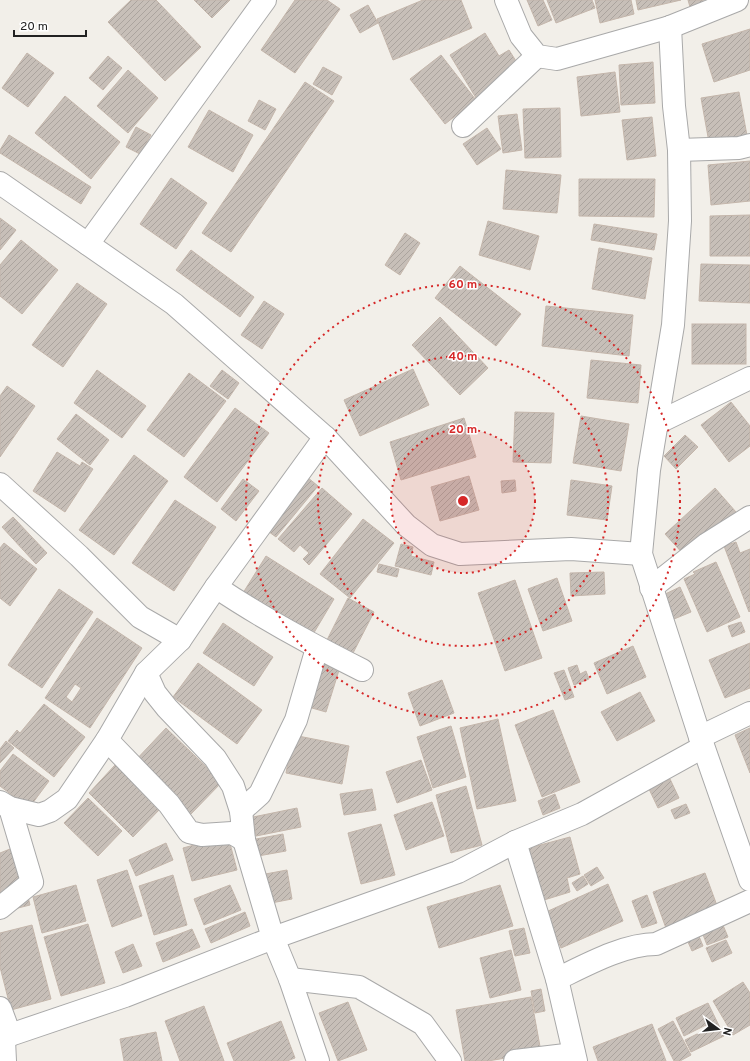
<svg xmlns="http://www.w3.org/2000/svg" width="750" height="1061" viewBox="0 0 750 1061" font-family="Overpass,sans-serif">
<defs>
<pattern id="building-hatch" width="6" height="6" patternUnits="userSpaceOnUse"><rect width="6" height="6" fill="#c7bfb8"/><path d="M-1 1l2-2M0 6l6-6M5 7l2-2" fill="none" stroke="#aba49e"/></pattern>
</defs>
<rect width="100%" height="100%" fill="#f2efe9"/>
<!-- building -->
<g fill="url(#building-hatch)" stroke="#c4b6ab" fill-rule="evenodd">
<polygon points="131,0 156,0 201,47 165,81 108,22"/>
<polygon points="194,0 230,0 212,18"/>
<polygon points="295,0 327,0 340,9 295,73 261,50"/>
<polygon points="423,0 461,0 472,28 393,60 377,19"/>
<polygon points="527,0 543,0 552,20 538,26"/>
<polygon points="547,0 592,0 595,8 556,23"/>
<polygon points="595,0 631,0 634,14 600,23"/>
<polygon points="636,0 681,0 638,10"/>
<polygon points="688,0 703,0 704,3 690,7"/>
<polygon points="368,5 378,23 360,33 350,15"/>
<polygon points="750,29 750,70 714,82 702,44"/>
<polygon points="485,33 499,56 509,50 521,69 476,98 450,55"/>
<polygon points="27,53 54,73 28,107 2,88"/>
<polygon points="441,55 476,100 445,124 410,79"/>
<polygon points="108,56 122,68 103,90 89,78"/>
<polygon points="653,62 655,103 621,105 619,65"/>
<polygon points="323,67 342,77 332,95 313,84"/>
<polygon points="128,70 158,98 128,133 97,106"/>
<polygon points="615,72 620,112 581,116 577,77"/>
<polygon points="305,82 334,101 231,252 202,233"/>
<polygon points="739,92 748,141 710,148 701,98"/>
<polygon points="65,96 120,142 91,179 35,133"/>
<polygon points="259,100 276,109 265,130 248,121"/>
<polygon points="560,108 561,157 525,158 523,109"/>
<polygon points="209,110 253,135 233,172 188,147"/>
<polygon points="517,114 522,150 503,153 498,116"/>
<polygon points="652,117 656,156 627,160 622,120"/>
<polygon points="136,127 151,135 140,154 126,147"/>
<polygon points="487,128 501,149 477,165 463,144"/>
<polygon points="9,135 91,187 81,204 0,153 0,150"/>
<polygon points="750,161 750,201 711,205 708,165"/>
<polygon points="506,170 561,175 557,213 503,209"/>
<polygon points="171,178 207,203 176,249 140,224"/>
<polygon points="579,179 655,179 654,217 579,216"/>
<polygon points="750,215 750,256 710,256 710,216"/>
<polygon points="0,218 16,230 0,250"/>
<polygon points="488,221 539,236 530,270 479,255"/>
<polygon points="594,224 657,234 654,250 591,240"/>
<polygon points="405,233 420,243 400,275 385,265"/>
<polygon points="21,240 58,270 22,314 0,296 0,265"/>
<polygon points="599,248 652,258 645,299 592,289"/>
<polygon points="191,250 254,297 240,317 176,270"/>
<polygon points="701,264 750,265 750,303 699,301"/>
<polygon points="460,266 521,314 496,346 435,298"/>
<polygon points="77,283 107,304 63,367 32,345"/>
<polygon points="264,301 284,314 262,349 241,335"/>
<polygon points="546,306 633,315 629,356 542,346"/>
<polygon points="440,317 488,368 460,395 412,345"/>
<rect x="692" y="324" width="54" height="40"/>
<polygon points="591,360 641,365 638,403 587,398"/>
<polygon points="413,369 429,405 360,436 344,400"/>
<polygon points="97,370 146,406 122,438 74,403"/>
<polygon points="222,370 239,383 228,399 210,386"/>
<polygon points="189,373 226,401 184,457 147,430"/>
<polygon points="7,386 35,406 0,457 0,396"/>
<polygon points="731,402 750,426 750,446 729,462 701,425"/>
<polygon points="235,408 269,433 217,502 184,477"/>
<polygon points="515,412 554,413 551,463 513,462"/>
<polygon points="76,414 109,440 90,465 57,439"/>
<polygon points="581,416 629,424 621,471 573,463"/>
<polygon points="464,418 476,457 401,480 390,442"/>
<polygon points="685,435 698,447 676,469 664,456"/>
<polygon points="57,452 80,466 82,462 93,469 65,512 33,491"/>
<polygon points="134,455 168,481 114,555 79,530"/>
<polygon points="469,476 479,510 440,521 431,487"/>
<polygon points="307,477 318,486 276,537 265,529"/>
<polygon points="243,479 259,491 236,521 221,509"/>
<polygon points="515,480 516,491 502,493 501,481"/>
<polygon points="571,480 612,486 607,520 567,515"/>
<polygon points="322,488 352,514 309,565 303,559 309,553 300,545 294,552 278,539"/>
<polygon points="715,488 736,512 686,557 665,534"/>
<polygon points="175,500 216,527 174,591 132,563"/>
<polygon points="13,517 47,553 36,564 2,527"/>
<polygon points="363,519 394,543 350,598 320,574"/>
<polygon points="736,542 740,553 750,549 750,611 749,612 724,546"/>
<polygon points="4,543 37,569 10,606 0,598 0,548"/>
<polygon points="401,544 413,547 411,556 434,562 431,575 395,566"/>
<polygon points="266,556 334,599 312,636 243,593"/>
<polygon points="716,562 740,617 707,632 684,579 695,574 693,572"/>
<polygon points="379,564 399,569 397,577 377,572"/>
<polygon points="604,572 605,594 571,596 570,573"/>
<polygon points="557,578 572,621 543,631 528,589"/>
<polygon points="515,580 542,658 505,671 478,593"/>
<polygon points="680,587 691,612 674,619 663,595"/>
<polygon points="59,589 93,612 42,688 8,665"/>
<polygon points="348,598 374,612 351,657 325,644"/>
<path d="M97 618 142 648 90 728 45 698ZM75 684 81 688 72 702 66 697Z"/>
<polygon points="741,622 745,632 732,637 728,626"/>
<polygon points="223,623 273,657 254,686 203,653"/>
<polygon points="750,643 750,688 725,698 709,660"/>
<polygon points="633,646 646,677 607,694 594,663"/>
<polygon points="318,660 340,667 326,712 305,706"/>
<polygon points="198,663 262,710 237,744 173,697"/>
<polygon points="577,665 580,674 586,671 589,679 574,685 568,668"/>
<polygon points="564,670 574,697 565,700 554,673"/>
<polygon points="442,680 454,713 420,726 408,693"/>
<polygon points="640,692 655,721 617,741 601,712"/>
<polygon points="44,704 85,737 54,777 8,741 17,730 20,733"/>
<polygon points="553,710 580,782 542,797 515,725"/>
<polygon points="498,719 516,801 477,809 460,728"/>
<polygon points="451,726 466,777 433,788 417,737"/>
<polygon points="166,728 222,782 189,816 134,762"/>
<polygon points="750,728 750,773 735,735"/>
<polygon points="293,735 349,746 342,784 286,773"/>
<polygon points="6,741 14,748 0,763 0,749"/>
<polygon points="13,754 49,781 29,808 0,786 0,771"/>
<polygon points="421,760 432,790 397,803 386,772"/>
<polygon points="115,765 160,809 133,837 89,793"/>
<polygon points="670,779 679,798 658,808 649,789"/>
<polygon points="466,786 482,845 451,853 436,795"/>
<polygon points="372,789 376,810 344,815 340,794"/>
<polygon points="555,794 560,808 543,815 538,801"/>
<polygon points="88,798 122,831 98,856 64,823"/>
<polygon points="432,802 444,836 406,850 394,815"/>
<polygon points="686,804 690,813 675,819 671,810"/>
<polygon points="297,808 301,827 256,836 253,817"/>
<polygon points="381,824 395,875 361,884 348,833"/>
<polygon points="283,834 286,851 258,856 256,839"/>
<polygon points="228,836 237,870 192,881 183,848"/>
<polygon points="570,837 580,874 567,878 570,892 544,900 529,848"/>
<polygon points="166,843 173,860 136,876 129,860"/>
<polygon points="10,849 24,884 0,895 0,853"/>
<polygon points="597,867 604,878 591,886 584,875"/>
<polygon points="127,870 142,916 112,927 97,880"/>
<polygon points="287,870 292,899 266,904 260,875"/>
<polygon points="705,873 719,911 667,931 653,892"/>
<polygon points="173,875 187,925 154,935 139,886"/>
<polygon points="583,876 588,884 577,891 572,883"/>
<polygon points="608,884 623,921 561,948 546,912"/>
<polygon points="76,885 86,921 42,933 33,897"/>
<polygon points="230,885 241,910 204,925 194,899"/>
<polygon points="500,885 513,926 439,948 427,907"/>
<polygon points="27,893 30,905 18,908 15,897"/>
<polygon points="647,895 657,923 642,928 632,901"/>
<polygon points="245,912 250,926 211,943 205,929"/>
<polygon points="720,918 728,937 707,945 700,927"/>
<polygon points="88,924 105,983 61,996 44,937"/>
<polygon points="32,925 51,999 11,1010 0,967 0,933"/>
<polygon points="524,928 530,953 515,956 509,931"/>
<polygon points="192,929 200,947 163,962 156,943"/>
<polygon points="696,929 703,946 692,951 688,942 676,947 673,939"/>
<polygon points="726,940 732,953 712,962 706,948"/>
<polygon points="133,944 142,966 123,973 115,952"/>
<polygon points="511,950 521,990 490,998 480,958"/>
<polygon points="743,982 750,993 750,1025 733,1035 713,1001"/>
<polygon points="541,989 545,1011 535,1013 531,991"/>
<polygon points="531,997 541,1052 488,1061 465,1061 456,1010"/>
<polygon points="348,1002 367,1050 338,1061 319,1013"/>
<polygon points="708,1003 724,1036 691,1052 685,1040 707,1029 706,1025 684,1036 676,1018"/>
<polygon points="204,1006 224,1061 180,1061 165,1021"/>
<polygon points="281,1021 295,1058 287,1061 234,1061 227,1043"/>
<polygon points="673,1021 691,1055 680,1061 674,1061 658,1029"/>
<polygon points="652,1024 666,1061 598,1061 593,1047"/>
<polygon points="156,1032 162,1061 124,1061 120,1039"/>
</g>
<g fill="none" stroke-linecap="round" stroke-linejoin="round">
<!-- minor casing -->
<g stroke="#a9a9a9" stroke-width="24">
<g id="minor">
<polyline points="506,0 521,36 537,56 557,59 670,27 737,0"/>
<polyline points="670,27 674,106 679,150 680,221 673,325 649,470 641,554 700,737 750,880"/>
<polyline points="463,126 537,56"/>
<polyline points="679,150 739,148 750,145"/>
<polyline points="0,183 174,304 325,437 406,525 432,545 460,554 571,549 641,554"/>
<polyline points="88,244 265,0"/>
<polyline points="657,423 750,378"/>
<polyline points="0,484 79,556 140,617 180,640"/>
<path d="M216 587C262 618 312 645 362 670"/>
<polyline points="651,588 707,544 750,517"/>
<polyline points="146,673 155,693 167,708 215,758 233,786 241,811 244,840 273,938 290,979 318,1061"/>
<polyline points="700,737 750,713"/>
<polyline points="107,740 169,804 189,832 202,835 232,833 244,840"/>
<polyline points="0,802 10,808 39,815 50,811 67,799 107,740 146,673 180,640 216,587 325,437"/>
<polyline points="241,811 260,794 296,720 317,648"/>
<polyline points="515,842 557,979 576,1061"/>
<polyline points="0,908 32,882 10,808"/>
<polyline points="290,979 359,987 423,1024 450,1061"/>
<path d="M557 979C586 965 624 944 656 944L750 901"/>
<polyline points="0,1008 10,1035"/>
<polyline points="4,1040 5,1061"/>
<polyline points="0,1042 10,1035 125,996 273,938 458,872 515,842 582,814 703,747"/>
<polyline points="515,1061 574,1054"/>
</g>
</g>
<!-- minor -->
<use href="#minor" stroke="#fff" stroke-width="22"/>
</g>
<!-- distance rings -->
<circle cx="463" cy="501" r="72" fill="#d62828" fill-opacity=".12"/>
<g fill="none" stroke="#d62828" stroke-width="2" stroke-dasharray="2 4">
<circle cx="463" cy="501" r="72"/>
<circle cx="463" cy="501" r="145"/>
<circle cx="463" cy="501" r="217"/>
</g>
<circle cx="463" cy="501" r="6" fill="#d62828" stroke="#fff" stroke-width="2"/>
<g font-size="12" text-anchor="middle" font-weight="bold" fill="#d62828" stroke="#fff" stroke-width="3" stroke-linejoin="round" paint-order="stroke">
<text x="463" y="288">60 m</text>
<text x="463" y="360">40 m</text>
<text x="463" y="433">20 m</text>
</g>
<!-- north arrow -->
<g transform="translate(718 1029) rotate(105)" stroke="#ffffff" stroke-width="3" paint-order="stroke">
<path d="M0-3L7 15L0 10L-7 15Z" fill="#222222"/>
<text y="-6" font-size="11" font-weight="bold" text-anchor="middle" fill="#222222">N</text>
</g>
<!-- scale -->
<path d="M14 30v6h72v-6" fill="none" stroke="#222222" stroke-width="2"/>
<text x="20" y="30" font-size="12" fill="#222222" stroke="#ffffff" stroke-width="3" paint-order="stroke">20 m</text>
</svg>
